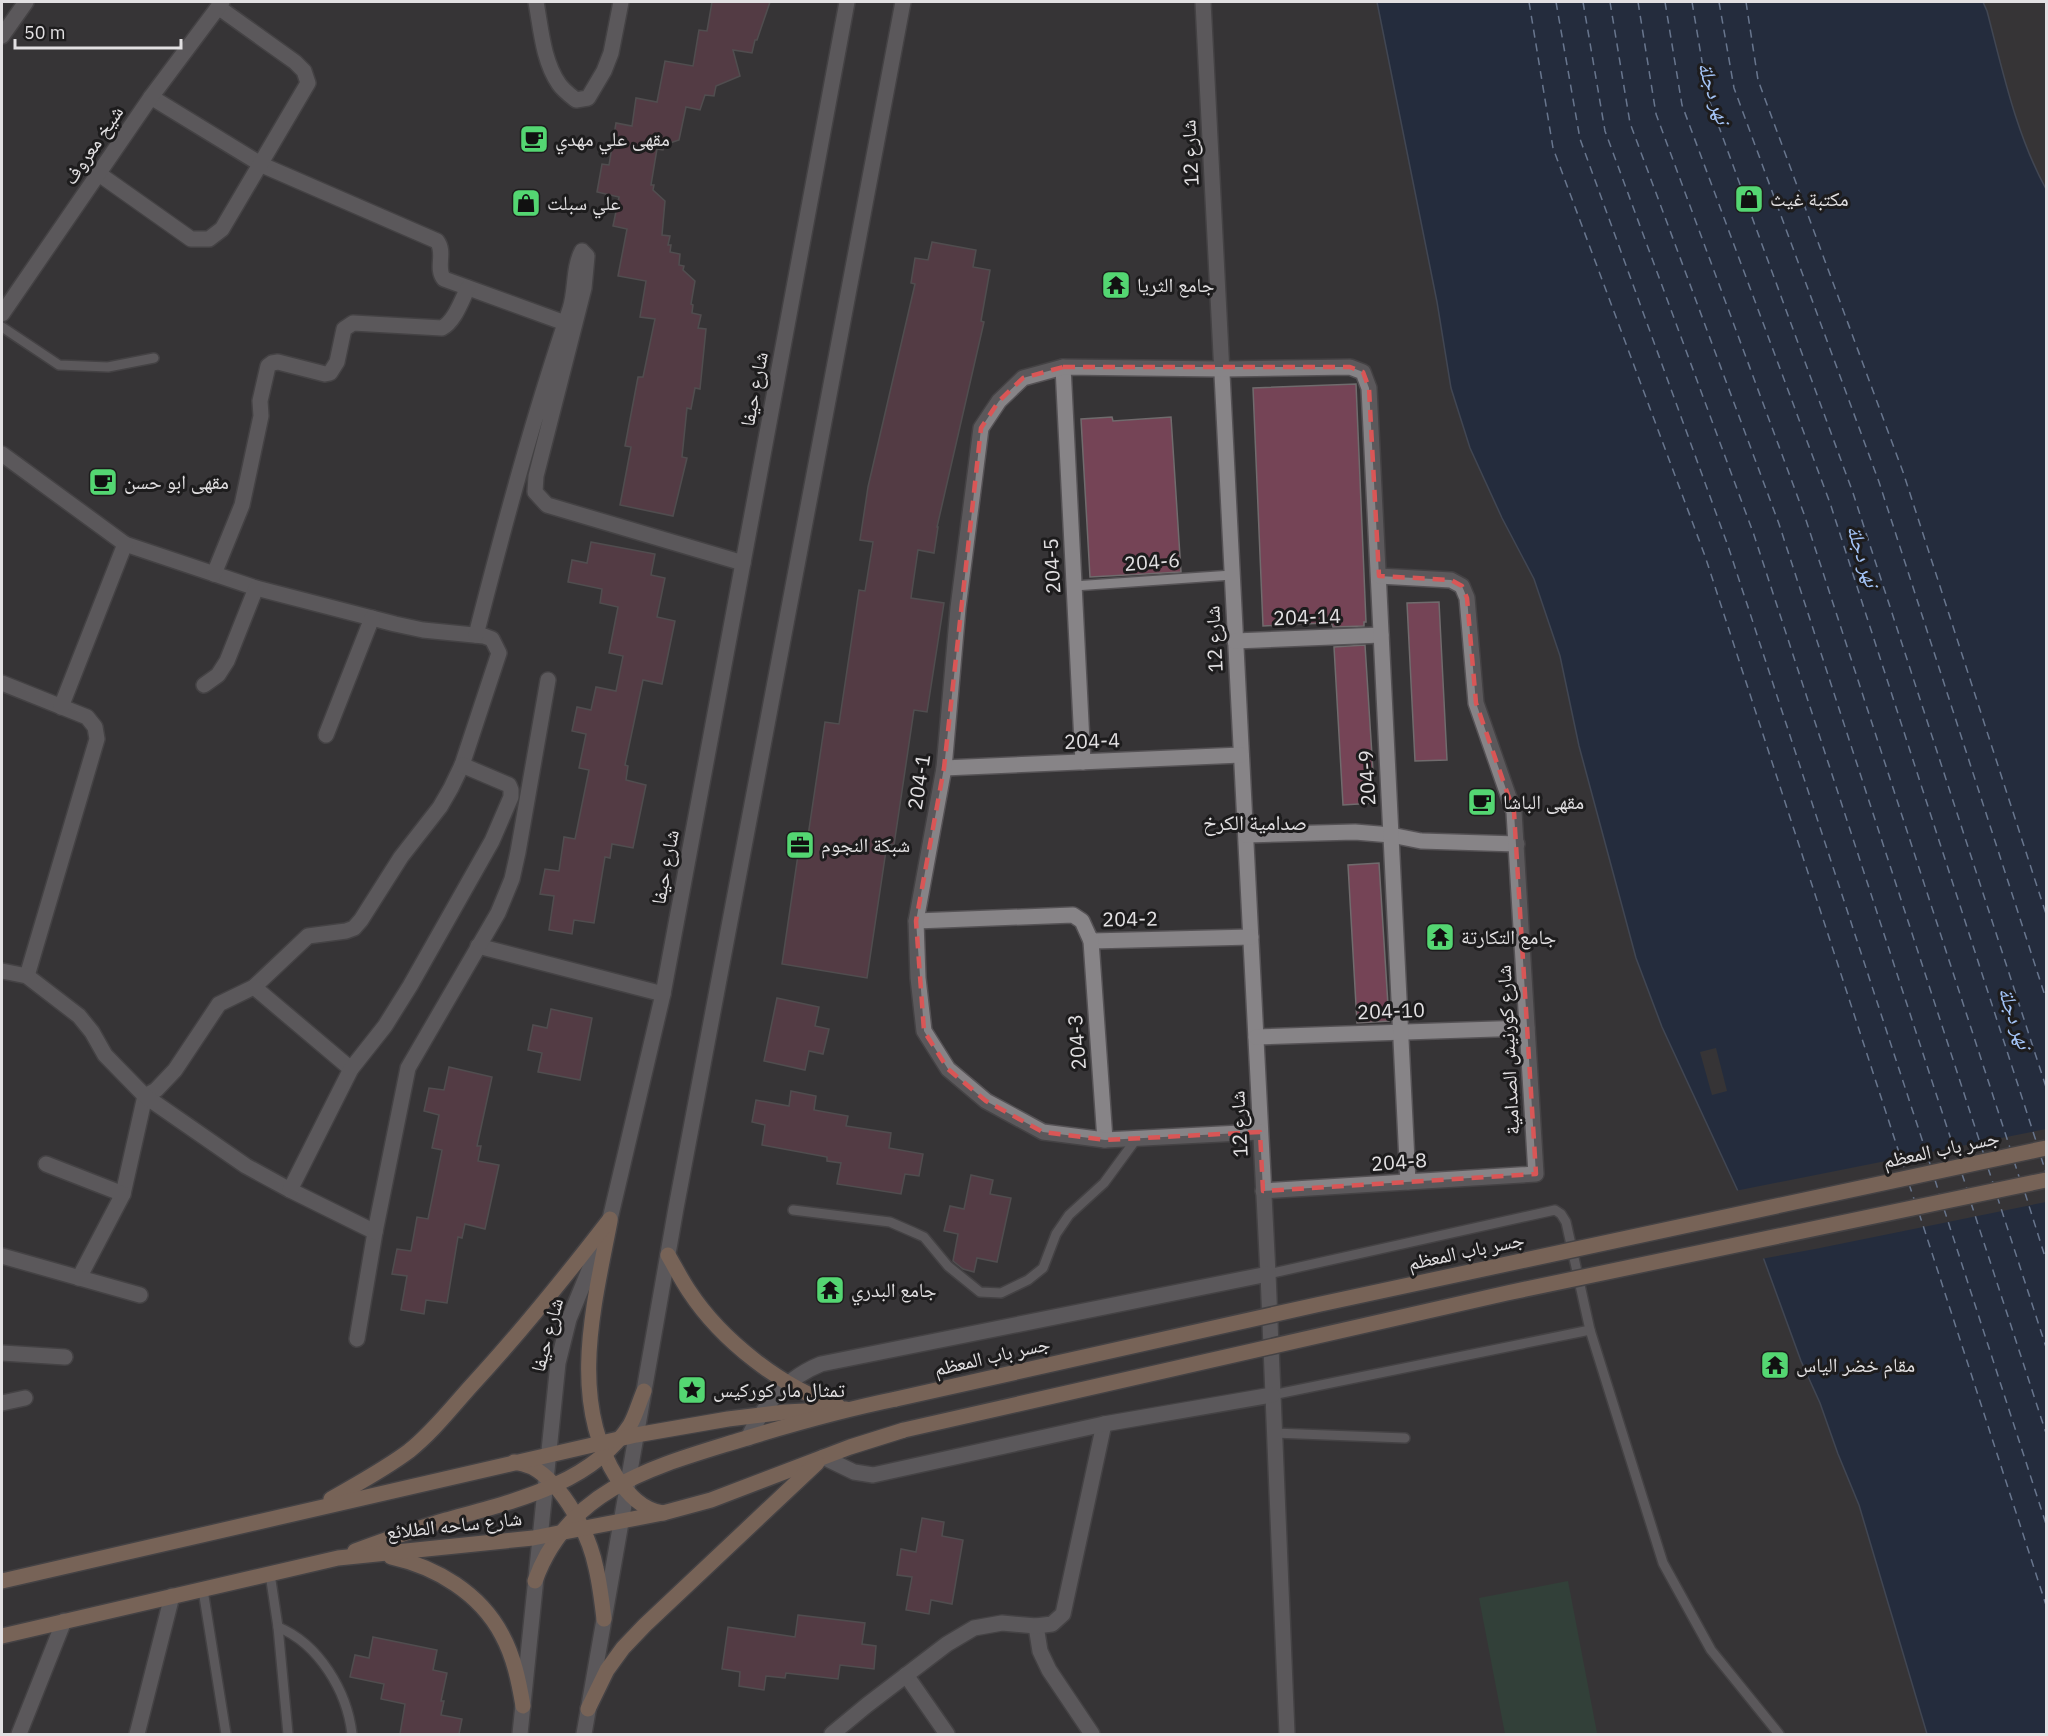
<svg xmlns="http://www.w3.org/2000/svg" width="2048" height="1736" viewBox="0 0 2048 1736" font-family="'IBM Plex Sans','Noto Naskh Arabic',sans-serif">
<rect width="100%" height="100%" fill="#363436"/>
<!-- green -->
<polygon fill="#2d4e3c" points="1568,1581 1597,1733 1505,1734 1479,1598"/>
<!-- water -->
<path fill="#0e2346" stroke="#4e5c75" stroke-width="1.5" d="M1377 2H1983L1987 11C2003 72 2016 134 2046 189V1734H1927L1859 1505 1838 1454 1820 1403 1801 1361 1743 1202 1662 1027 1636 958 1579 746 1560 656 1534 579 1502 518 1470 448 1451 388 1437 302Z"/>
<!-- pier -->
<g fill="#363436">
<polygon points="1716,1048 1727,1091 1712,1095 1700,1052"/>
<polygon points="2046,1129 2046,1202 1815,1249 1761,1259 1735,1191"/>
</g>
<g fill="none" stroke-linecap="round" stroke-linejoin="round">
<!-- ferry -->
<g stroke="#a4c4f7" stroke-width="1.5" stroke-dasharray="8 6" stroke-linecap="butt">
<polyline points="1529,2 1553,148 1705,556 1905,1171"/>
<polyline points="1556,2 1580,139 1728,546 1931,1167"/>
<polyline points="1583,2 1605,131 1754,535 1958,1161"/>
<polyline points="1610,2 1630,123 1779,524 1984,1155"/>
<polyline points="1638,2 1656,114 1804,514 2010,1148"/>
<polyline points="1665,2 1682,105 1830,503 2037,1144"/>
<polyline points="1692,2 1708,97 1853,493 2046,1087"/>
<polyline points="1719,2 1734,88 1879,482 2046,999"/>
<polyline points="1746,2 1758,80 1903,472 2046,914"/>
<polyline points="2041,1157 2046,1173"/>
<polyline points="2014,1161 2020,1180"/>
<polyline points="1988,1168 1993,1183"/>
<polyline points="1962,1174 1967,1189"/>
<polyline points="1935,1180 1940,1196"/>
<polyline points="1909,1184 1914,1199"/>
<polyline points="2025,1193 2046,1260"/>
<polyline points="1997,1196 2046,1347"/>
<polyline points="1971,1203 2046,1433"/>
<polyline points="1944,1209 2046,1524"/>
<polyline points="1919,1213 2046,1605"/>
</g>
</g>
<!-- building -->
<g fill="#754456" stroke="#706b6d" stroke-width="1.5">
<polygon points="712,2 770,2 757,40 755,40 752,53 733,50 740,76 716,86 714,96 705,95 700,110 686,107 679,140 664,145 663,150 657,149 651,185 654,185 653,190 665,201 662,235 670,236 668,245 671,245 670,252 680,254 679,265 684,266 683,270 695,281 691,304 693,305 692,313 701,315 698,328 706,329 700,389 695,388 691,409 687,408 682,457 687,458 673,516 620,505 631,447 625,446 638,377 643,377 655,319 640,317 646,281 618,276 627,229 613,226 619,197 597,192 602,164 609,165 616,123 632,126 636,98 657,102 665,61 693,66 699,30 707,31"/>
<polygon points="932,242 976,250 973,267 990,270 981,321 984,322 937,527 938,527 934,553 918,550 911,598 944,603 927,712 914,710 894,845 887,844 867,978 782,964 798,855 805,856 825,722 839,724 859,590 865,591 873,542 860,540 868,487 915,284 911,283 915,258 928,260"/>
<polygon points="1356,384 1366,622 1364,622 1364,626 1333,627 1332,624 1324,623 1263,626 1253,388"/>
<polygon points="1112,417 1113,421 1171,417 1181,572 1090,577 1081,419"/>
<polygon points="591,542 655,554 651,575 665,578 657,617 675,621 662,684 643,680 625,765 628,766 626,780 646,785 633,848 612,844 610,858 605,857 594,923 574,920 572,934 549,930 554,896 540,894 545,869 559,871 564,837 575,839 589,770 579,768 586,734 572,731 577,707 591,710 596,687 616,691 623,656 609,653 618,607 600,603 602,589 568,582 572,560 587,563"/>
<polygon points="1439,602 1447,760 1415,761 1407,603"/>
<polygon points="1365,645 1375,803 1343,805 1334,647"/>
<polygon points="1379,863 1389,1021 1357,1023 1348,865"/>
<polygon points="777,998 819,1007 815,1026 829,1029 823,1054 809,1051 805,1070 764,1061"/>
<polygon points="551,1009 592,1018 580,1080 538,1072 542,1053 528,1050 533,1025 547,1028"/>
<polygon points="449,1067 492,1077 477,1146 481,1146 478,1161 499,1165 485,1229 465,1224 462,1238 458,1237 447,1303 426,1300 424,1314 401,1310 407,1276 392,1274 397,1249 411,1251 417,1217 428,1219 442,1150 432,1148 439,1115 424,1111 429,1088 444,1090"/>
<polygon points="791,1091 816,1096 814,1110 848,1116 846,1126 891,1133 889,1148 923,1154 919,1176 905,1174 901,1194 837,1184 841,1163 827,1161 827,1157 762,1145 765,1125 752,1122 756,1100 789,1106"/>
<polygon points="971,1175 993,1180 990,1194 1011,1198 997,1262 977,1258 974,1272 963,1269 953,1261 958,1234 944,1231 950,1206 964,1209"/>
<polygon points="922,1518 944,1522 942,1536 963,1540 952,1604 931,1600 929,1614 906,1610 912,1577 897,1575 901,1549 916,1552"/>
<polygon points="798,1615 865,1623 862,1644 876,1646 874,1669 840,1665 838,1679 786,1673 785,1678 766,1676 764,1690 739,1686 740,1672 722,1669 728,1627 795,1637"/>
<polygon points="373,1637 437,1650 433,1670 447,1673 441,1701 444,1701 441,1715 462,1719 459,1734 400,1734 405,1704 381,1699 384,1684 350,1677 355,1655 369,1658"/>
</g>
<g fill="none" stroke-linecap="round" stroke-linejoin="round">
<!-- lane casing -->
<g stroke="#555255" stroke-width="12">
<g id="lane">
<polyline points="2,327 59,365 108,367 154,358"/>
<polyline points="1074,586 1232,575"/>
<polyline points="793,1210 890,1222 913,1232 924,1237 948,1266 980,1292 1001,1293 1028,1280 1043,1268 1056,1234 1069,1215 1104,1183 1137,1138"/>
<polyline points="1268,1274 1555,1210 1561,1214 1566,1222 1590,1330 1272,1395"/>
<polyline points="1590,1330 1663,1563 1711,1650 1779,1734"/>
<polyline points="1274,1433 1405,1438"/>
<polyline points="270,1574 278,1627 288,1734"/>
<polyline points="203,1590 226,1734"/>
<path d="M278 1627C319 1644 347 1691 352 1734"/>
</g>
</g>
<!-- street casing -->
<g stroke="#555255" stroke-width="18">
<g id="street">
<path d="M536 2C541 29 543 61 559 84 563 90 571 96 576 100L588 98 604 71 611 53 621 2"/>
<polyline points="1203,2 1268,1274"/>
<polyline points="2,36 26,2"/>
<path d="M151 97 262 165 437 241C446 253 435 268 444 279L565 323"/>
<polyline points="99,174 191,239 209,239 222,229 308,83 304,71 295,62 218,7"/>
<polyline points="1063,367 1083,762"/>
<polyline points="2,454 125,544 256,588 395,624 423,630 484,636 492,639 499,653 462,765 451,788 440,807 401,857 361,920 354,928 346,931 308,936 254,987 219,1004 175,1070 156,1090 145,1096 123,1194 79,1278"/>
<path d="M214 574 242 505 261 416 260 401 268 366 272 363 278 362 325 374 330 373 337 362 344 329 353 323 442 328C455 321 461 301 468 288"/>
<path d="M476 635C504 526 533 417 570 309 576 291 573 268 582 251L587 256 584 288 536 476 535 492 547 505 743 563"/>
<polyline points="1235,641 1381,635"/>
<polyline points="2,683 87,717 95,727 97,739 27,976"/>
<polyline points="204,685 218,675 227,661 256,588"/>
<polyline points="61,707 125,544"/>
<polyline points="326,735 372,618"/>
<polyline points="944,768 1241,755"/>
<polyline points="1246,835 1355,832 1391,835 1421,841 1517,844"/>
<polyline points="916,921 1073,915 1082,921 1091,941 1251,937"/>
<polyline points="1091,941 1105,1140"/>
<polyline points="478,946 663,994"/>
<polyline points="2,971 27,976 79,1016 92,1032 105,1055 145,1096 246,1166 290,1190 375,1232 357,1339"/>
<polyline points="254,987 351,1069"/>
<polyline points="1256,1037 1527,1028"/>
<polyline points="1260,1132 1105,1140 1043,1132 986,1101 948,1069 924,1031 918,978 916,921 944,768 958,608 981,428 999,401 1023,378 1063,367 1222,369 1350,367 1363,372 1369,388 1408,1182"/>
<polyline points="46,1164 123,1194"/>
<polyline points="290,1190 351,1069 385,1026 410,986 492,841 511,797 511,790 509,785 462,765"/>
<polyline points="1263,1191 1536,1174 1514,812 1476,703 1467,598 1462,586 1451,580 1379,576"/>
<polyline points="375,1232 408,1068 498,913 512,879 518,852 548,680"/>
<polyline points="2,1256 140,1295"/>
<polyline points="2,1353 65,1357"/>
<polyline points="2,1403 25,1398"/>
<polyline points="1036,1626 1040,1651 1049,1670 1092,1734"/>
<polyline points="906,1675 947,1734"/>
<polyline points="19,1734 64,1621"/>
<polyline points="137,1734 172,1596"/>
<polyline points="832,1734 867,1705 947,1644 974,1628 1002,1623 1036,1626 1052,1624 1063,1614 1104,1424"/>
</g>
</g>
<!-- secondary casing -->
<g stroke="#555255" stroke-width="18">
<g id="secondary">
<polyline points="2,314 151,97 222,2"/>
<path d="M748 1438C764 1404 786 1378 821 1364L1268 1274 1287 1734"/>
<polyline points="823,1457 854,1472 873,1475 1104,1424 1272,1395"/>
<polyline points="520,1734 558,1363 569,1319 610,1219 663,994 847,2"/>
<polyline points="584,1734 676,1208 903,2"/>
</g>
</g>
<!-- primary casing -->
<g stroke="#555255" stroke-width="18">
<g id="primary">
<path d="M610 1221C594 1305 568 1400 617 1478 628 1494 642 1510 663 1513"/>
<path d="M668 1255C675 1267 681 1279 689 1291 721 1340 782 1388 838 1406"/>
<path d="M514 1462C520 1463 527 1465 532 1467 564 1485 589 1534 596 1568 600 1585 602 1602 604 1619"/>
<path d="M331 1499C357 1484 385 1469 409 1451 433 1432 452 1407 472 1385 521 1332 566 1276 610 1219"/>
<path d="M355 1551C385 1540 415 1529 446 1520 510 1502 591 1485 630 1425 636 1415 639 1402 644 1391"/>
<path d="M391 1557C436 1567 480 1593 502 1635 514 1657 519 1682 523 1706"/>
<polyline points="2,1581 636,1435 728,1419 785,1412 846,1409"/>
<path d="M535 1581C568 1489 653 1467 737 1441 789 1425 842 1410 896 1399"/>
<polyline points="2,1636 338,1558 533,1538 663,1513 711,1500 850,1447 904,1430"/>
<polyline points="588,1709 607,1670 623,1648 645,1625 817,1463"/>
</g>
</g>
<!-- lane -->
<use href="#lane" stroke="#878487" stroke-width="9"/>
<!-- street -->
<use href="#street" stroke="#878487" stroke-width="15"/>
<!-- secondary -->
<use href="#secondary" stroke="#878487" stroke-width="15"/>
<!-- primary -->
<use href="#primary" stroke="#c69b7f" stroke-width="15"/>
<!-- primary-bridge casing -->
<g stroke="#555255" stroke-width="18" stroke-linecap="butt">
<g id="primary-bridge">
<polyline points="896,1399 1316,1305 2046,1148"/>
<polyline points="904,1430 1507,1293 2046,1180"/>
</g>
</g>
<!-- primary-bridge -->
<use href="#primary-bridge" stroke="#c69b7f" stroke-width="15"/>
</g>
<!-- marked area -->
<path d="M0 0H2048V1736H0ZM1063 367H1350L1363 372 1369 388 1379 576 1451 580 1462 586 1467 598 1476 703 1514 812 1536 1174 1263 1191 1260 1132 1105 1140 1043 1132 986 1101 948 1069 924 1031 916 921 944 768 981 428 999 401 1023 378Z" fill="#363436" fill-opacity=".55" fill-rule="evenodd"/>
<path fill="none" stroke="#d95656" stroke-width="4.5" stroke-dasharray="12 8" stroke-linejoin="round" d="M1063 367H1350L1363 372 1369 388 1379 576 1451 580 1462 586 1467 598 1476 703 1514 812 1536 1174 1263 1191 1260 1132 1105 1140 1043 1132 986 1101 948 1069 924 1031 916 921 944 768 981 428 999 401 1023 378Z"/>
<!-- icons -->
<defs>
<g id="cafe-square" transform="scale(1.5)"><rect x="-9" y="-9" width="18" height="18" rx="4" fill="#54d672" stroke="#1d1c1d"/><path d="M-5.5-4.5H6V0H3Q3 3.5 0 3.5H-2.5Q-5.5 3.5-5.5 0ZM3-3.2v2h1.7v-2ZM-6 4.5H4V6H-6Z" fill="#111"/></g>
<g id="shop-square" transform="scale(1.5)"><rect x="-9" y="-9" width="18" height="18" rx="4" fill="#54d672" stroke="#1d1c1d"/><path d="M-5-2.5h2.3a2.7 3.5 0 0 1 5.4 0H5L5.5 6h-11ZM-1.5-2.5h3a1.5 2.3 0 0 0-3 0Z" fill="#111"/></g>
<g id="temple-square" transform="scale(1.5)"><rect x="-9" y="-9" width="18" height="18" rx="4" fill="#54d672" stroke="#1d1c1d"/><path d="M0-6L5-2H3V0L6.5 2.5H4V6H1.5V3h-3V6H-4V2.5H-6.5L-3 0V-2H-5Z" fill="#111"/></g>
<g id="office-square" transform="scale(1.5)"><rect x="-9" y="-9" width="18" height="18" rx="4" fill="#54d672" stroke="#1d1c1d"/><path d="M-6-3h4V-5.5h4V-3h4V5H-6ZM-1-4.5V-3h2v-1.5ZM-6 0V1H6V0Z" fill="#111"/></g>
<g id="sight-square" transform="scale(1.5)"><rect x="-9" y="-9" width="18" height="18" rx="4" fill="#54d672" stroke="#1d1c1d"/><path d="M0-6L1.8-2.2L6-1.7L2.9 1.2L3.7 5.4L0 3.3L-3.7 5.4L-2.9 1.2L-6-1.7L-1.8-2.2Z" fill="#111"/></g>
</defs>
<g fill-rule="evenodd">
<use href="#cafe-square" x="534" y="139"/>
<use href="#shop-square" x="1749" y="199"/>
<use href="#shop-square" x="526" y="203"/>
<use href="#temple-square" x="1116" y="285"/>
<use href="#cafe-square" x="103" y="482"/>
<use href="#cafe-square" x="1482" y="802"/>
<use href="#office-square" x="800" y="845"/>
<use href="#temple-square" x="1440" y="937"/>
<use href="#temple-square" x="830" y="1290"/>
<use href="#temple-square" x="1775" y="1365"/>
<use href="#sight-square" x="692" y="1390"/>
</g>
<g text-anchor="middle" stroke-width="6" stroke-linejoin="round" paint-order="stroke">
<!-- poi labels -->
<g font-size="20" fill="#e2e0e2" stroke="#1d1c1d" text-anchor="start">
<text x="555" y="146">مقهى علي مهدي</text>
<text x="1770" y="206">مكتبة غيث</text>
<text x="547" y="210">علي سبلت</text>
<text x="1137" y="292">جامع الثريا</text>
<text x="124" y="489">مقهى ابو حسن</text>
<text x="1503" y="809">مقهى الباشا</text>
<text x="821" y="852">شبكة النجوم</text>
<text x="1461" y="944">جامع التكارتة</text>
<text x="851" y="1297">جامع البدري</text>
<text x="1796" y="1372">مقام خضر الياس</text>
<text x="713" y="1397">تمثال مار كوركيس</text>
</g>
<!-- street labels -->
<g font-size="20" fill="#e2e0e2" stroke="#1d1c1d">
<text transform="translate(93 145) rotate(-56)" y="7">شیخ معروف</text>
<text transform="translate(1190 153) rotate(-93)" y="7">شارع 12</text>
<text transform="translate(754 389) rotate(-79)" y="7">شارع حيفا</text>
<text transform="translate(1152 562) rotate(-4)" y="7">204-6</text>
<text transform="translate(1052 566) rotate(-93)" y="7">204-5</text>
<text transform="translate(1307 617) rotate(-2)" y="7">204-14</text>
<text transform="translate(1214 639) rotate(-93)" y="7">شارع 12</text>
<text transform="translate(1092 741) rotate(-2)" y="7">204-4</text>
<text transform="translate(1367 778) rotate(-93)" y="7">204-9</text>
<text transform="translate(919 782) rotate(-81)" y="7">204-1</text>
<text transform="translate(665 867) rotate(-79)" y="7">شارع حيفا</text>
<text transform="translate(1130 919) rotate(-1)" y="7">204-2</text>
<text transform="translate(1391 1011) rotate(-2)" y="7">204-10</text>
<text transform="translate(1077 1042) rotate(-94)" y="7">204-3</text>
<text transform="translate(1508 1050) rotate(-93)" y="7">شارع كورنيش الصدامية</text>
<text transform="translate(1239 1124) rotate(-93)" y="7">شارع 12</text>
<text transform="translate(1941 1149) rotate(-12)" y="7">جسر باب المعظم</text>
<text transform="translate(1399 1162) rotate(-4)" y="7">204-8</text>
<text transform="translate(1466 1251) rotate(-12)" y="7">جسر باب المعظم</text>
<text transform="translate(547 1335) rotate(-75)" y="7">شارع حيفا</text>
<text transform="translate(992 1356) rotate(-13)" y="7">جسر باب المعظم</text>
<text transform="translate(454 1525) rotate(-6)" y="7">شارع ساحه الطلائع</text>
</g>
<!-- water labels -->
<g font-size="21" font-style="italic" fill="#a4c4f7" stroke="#1d1c1d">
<text transform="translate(1714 93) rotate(72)" y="7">نهر دجلة</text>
<text transform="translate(1863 556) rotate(72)" y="7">نهر دجلة</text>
<text transform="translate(2015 1018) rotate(71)" y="7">نهر دجلة</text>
</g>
<!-- neighbourhood labels -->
<g font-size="21" fill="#e2e0e2" stroke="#1d1c1d">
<text x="1255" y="830">صدامية الكرخ</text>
</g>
</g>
<!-- border -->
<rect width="2048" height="1736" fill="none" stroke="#e2e0e2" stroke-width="6"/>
<!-- scale -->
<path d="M15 39v9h166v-9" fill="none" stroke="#e2e0e2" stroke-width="3"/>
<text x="24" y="39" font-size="18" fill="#e2e0e2" stroke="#1d1c1d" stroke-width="4.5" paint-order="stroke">50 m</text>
</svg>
